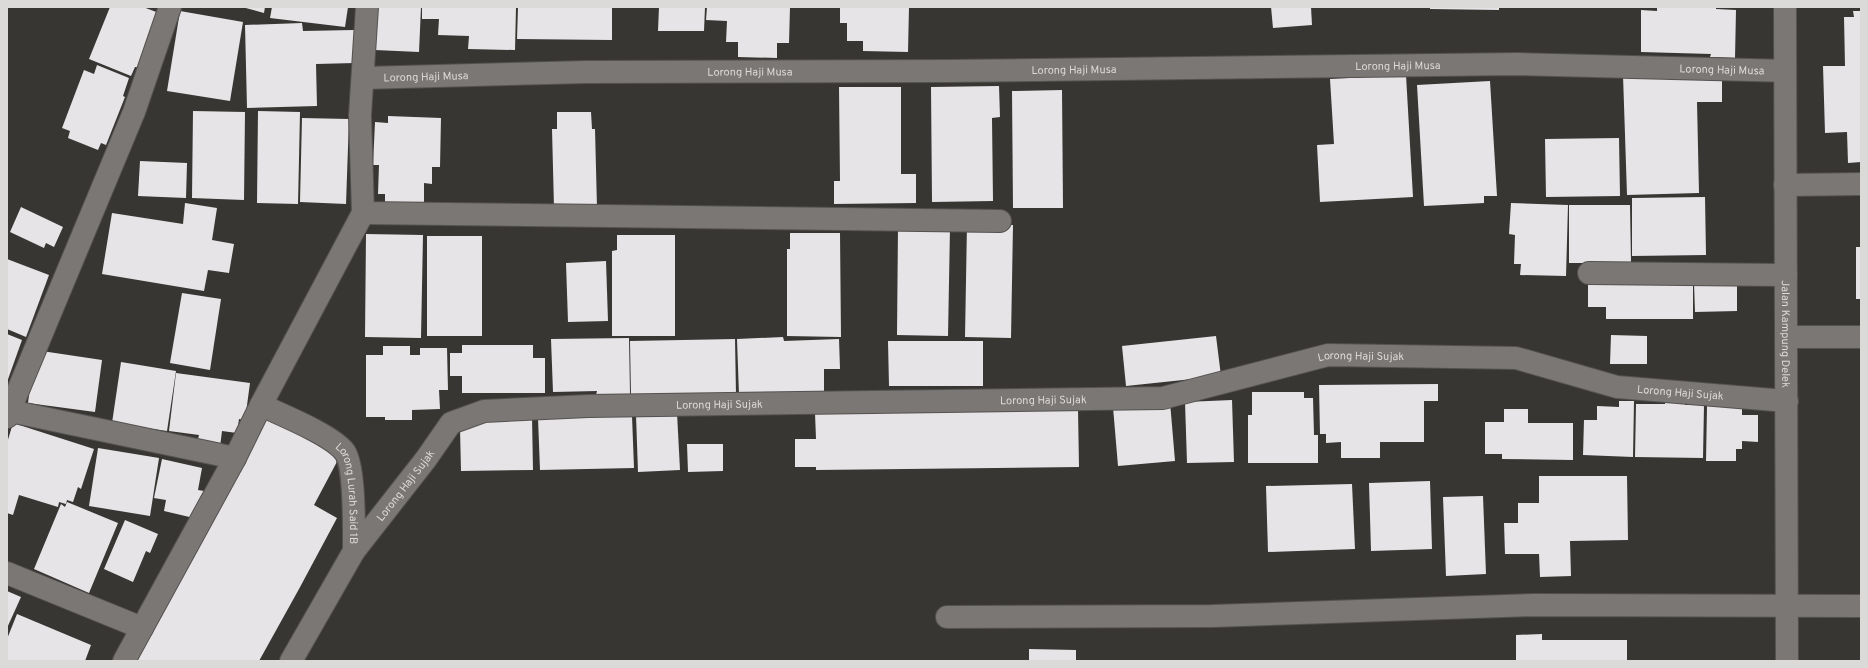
<svg xmlns="http://www.w3.org/2000/svg" width="1868" height="668" viewBox="0 0 1868 668" font-family="Overpass,sans-serif">
<rect width="100%" height="100%" fill="#383633"/>
<!-- building -->
<g fill="#e6e4e7">
<polygon points="110,7 143,7 159,13 138,67 135,67 131,76 89,59"/>
<polygon points="242,7 265,7 264,13"/>
<polygon points="272,7 348,7 345,27 270,18"/>
<polygon points="376,7 421,7 419,52 375,50"/>
<polygon points="422,7 516,7 515,50 468,49 469,36 438,35 439,19 422,19"/>
<polygon points="518,7 612,7 612,40 517,39"/>
<polygon points="659,7 705,7 704,31 658,31"/>
<polygon points="707,7 790,7 789,43 777,43 777,58 738,57 738,42 726,42 727,21 706,20"/>
<polygon points="840,7 909,7 908,52 863,51 863,41 847,41 847,23 840,23"/>
<polygon points="1271,7 1311,7 1312,25 1273,28"/>
<polygon points="1430,7 1499,7 1499,10 1430,9"/>
<polygon points="1657,7 1716,7 1716,9 1736,10 1735,58 1710,57 1711,54 1641,52 1641,10 1657,11"/>
<polygon points="180,11 243,22 230,101 167,91"/>
<polygon points="1853,11 1861,11 1861,162 1848,163 1847,132 1825,133 1823,66 1845,66 1844,17 1854,17"/>
<polygon points="302,23 303,31 354,30 355,63 316,64 317,106 247,108 245,25"/>
<polygon points="97,65 129,78 123,96 125,97 106,145 101,143 98,150 68,138 70,131 62,128 84,70 94,74"/>
<polygon points="1406,75 1413,197 1320,202 1317,145 1334,144 1330,79"/>
<polygon points="1623,75 1722,77 1722,102 1697,102 1699,193 1627,195"/>
<polygon points="1490,81 1497,196 1484,196 1484,203 1424,206 1417,85"/>
<polygon points="999,86 1000,117 992,118 993,201 932,202 931,87"/>
<polygon points="839,87 901,87 901,174 916,174 916,203 834,204 834,181 840,181"/>
<polygon points="1062,90 1063,208 1013,208 1012,91"/>
<polygon points="193,111 245,112 244,200 192,198"/>
<polygon points="258,111 300,112 298,204 257,203"/>
<polygon points="557,112 591,112 592,129 595,129 597,208 554,208 552,129 557,129"/>
<polygon points="388,116 441,118 440,167 432,167 432,184 424,183 424,206 385,205 385,194 378,194 379,165 373,165 375,122 388,123"/>
<polygon points="302,118 349,119 346,204 300,202"/>
<polygon points="1619,138 1620,196 1546,197 1545,139"/>
<polygon points="140,161 187,163 186,198 138,196"/>
<polygon points="1705,197 1706,255 1632,256 1632,198"/>
<polygon points="185,203 217,208 212,240 234,244 229,273 208,270 204,291 102,274 112,213 183,224"/>
<polygon points="1511,203 1568,205 1566,276 1520,275 1521,264 1514,264 1515,235 1509,234"/>
<polygon points="1569,205 1630,205 1631,263 1569,263"/>
<polygon points="21,207 63,227 54,247 46,243 44,248 10,232"/>
<polygon points="967,224 1013,225 1011,338 965,337"/>
<polygon points="898,227 950,228 948,336 897,335"/>
<polygon points="790,233 840,233 841,337 787,336 787,249 790,249"/>
<polygon points="366,234 423,235 421,338 365,337"/>
<polygon points="617,235 675,235 675,336 612,336 612,251 617,250"/>
<rect x="427" y="236" width="55" height="100"/>
<rect x="1856" y="247" width="5" height="52"/>
<polygon points="7,259 49,275 26,337 7,329"/>
<polygon points="606,261 608,321 568,322 566,263"/>
<polygon points="1588,279 1693,280 1693,319 1606,319 1606,307 1588,307"/>
<polygon points="1737,282 1737,311 1695,312 1694,283"/>
<polygon points="182,293 221,299 210,370 170,363"/>
<polygon points="7,334 22,340 7,382"/>
<polygon points="1611,335 1647,336 1647,364 1610,364"/>
<polygon points="1216,336 1221,376 1126,386 1122,346"/>
<polygon points="783,337 784,341 839,339 840,369 824,369 824,393 739,395 737,339"/>
<polygon points="629,338 630,394 596,395 597,391 553,392 551,339"/>
<polygon points="735,339 736,395 631,396 630,341"/>
<polygon points="888,341 983,341 983,386 889,386"/>
<polygon points="462,345 533,345 533,358 545,358 545,393 462,393 462,376 450,376 450,353 462,353"/>
<polygon points="383,346 410,346 410,355 420,355 420,348 447,348 448,390 439,390 440,409 412,410 412,420 385,420 385,417 366,417 366,355 383,355"/>
<polygon points="35,350 102,360 95,412 28,403"/>
<polygon points="121,362 176,371 167,431 112,423"/>
<polygon points="176,373 250,383 245,420 239,419 237,433 222,431 220,447 197,443 199,435 169,431"/>
<polygon points="1438,384 1438,401 1424,401 1424,442 1380,442 1380,458 1341,458 1341,442 1326,443 1326,434 1320,434 1319,385"/>
<polygon points="1252,392 1304,392 1304,398 1313,398 1314,435 1318,435 1318,463 1248,463 1248,415 1252,415"/>
<polygon points="1665,397 1685,398 1685,405 1704,405 1703,458 1635,457 1636,404 1665,404"/>
<polygon points="1232,400 1234,462 1187,463 1185,402"/>
<polygon points="1619,401 1634,401 1633,457 1583,455 1584,420 1597,420 1597,406 1619,407"/>
<polygon points="1170,402 1175,461 1118,466 1113,407"/>
<polygon points="1707,406 1742,407 1742,415 1758,415 1758,442 1742,441 1742,449 1736,449 1736,461 1706,461"/>
<polygon points="1078,409 1079,467 816,470 816,467 795,467 795,439 816,439 815,413"/>
<polygon points="1504,409 1528,409 1528,423 1573,423 1573,460 1502,459 1502,454 1485,454 1485,422 1504,422"/>
<polygon points="677,413 680,470 638,472 636,415"/>
<polygon points="267,415 340,456 314,505 337,518 299,589 259,661 133,661"/>
<polygon points="632,416 634,468 540,470 538,418"/>
<polygon points="532,417 533,470 461,471 460,428 474,418"/>
<polygon points="13,423 94,449 81,489 78,487 73,502 67,500 66,504 59,502 58,507 19,495 13,515 7,513 7,443"/>
<polygon points="687,444 723,444 723,471 688,472"/>
<polygon points="98,448 159,458 150,516 89,506"/>
<polygon points="162,459 202,468 198,490 204,491 198,519 164,511 166,500 154,498"/>
<polygon points="1539,476 1627,476 1628,540 1570,541 1571,576 1540,577 1539,554 1505,554 1504,523 1518,523 1518,503 1539,503"/>
<polygon points="1430,481 1432,549 1371,551 1369,483"/>
<polygon points="1352,484 1355,549 1268,552 1266,486"/>
<polygon points="1483,496 1486,574 1446,576 1443,497"/>
<polygon points="67,502 118,523 89,593 34,569 61,504 65,507"/>
<polygon points="125,520 158,534 150,553 146,551 133,582 104,569"/>
<polygon points="7,591 21,597 7,628"/>
<polygon points="17,614 91,645 85,661 7,661 7,639"/>
<polygon points="1542,634 1542,640 1627,640 1627,661 1516,661 1516,635"/>
<polygon points="1029,649 1076,650 1076,661 1029,661"/>
</g>
<g fill="none" stroke-linecap="round" stroke-linejoin="round">
<!-- minor casing -->
<g stroke="#545250" stroke-width="24">
<g id="minor">
<path id="s1" d="M1785 7 1787 661"/>
<path id="s2" d="M364 78 586 72 948 71 1518 64 1785 71"/>
<polyline points="1785,185 1861,184"/>
<polyline points="363,213 1000,221"/>
<polyline points="1589,273 1786,275"/>
<polyline points="1787,337 1861,337"/>
<path id="s3" d="M261 405C282 415 330 434 344 451 355 462 354 532 354 551"/>
<polyline points="10,411 235,458"/>
<polyline points="7,417 134,112 170,7"/>
<polyline points="7,573 142,628"/>
<polyline points="947,617 1212,616 1534,605 1861,606"/>
<polyline points="124,661 235,458 261,405 363,213 360,115 367,7"/>
<path id="s4" d="M291 661 354 551 426 459 451 423 484 411 588 406 1163 398 1328 355 1516 358 1617 387 1787 401"/>
</g>
</g>
<!-- minor -->
<use href="#minor" stroke="#7a7774" stroke-width="22"/>
</g>
<g text-anchor="middle" stroke-width="4" stroke-linejoin="round" paint-order="stroke">
<!-- street labels -->
<g font-size="11" fill="#dbdad8" stroke="#1e1d1c">
<text dy="4" stroke="none"><textPath href="#s2" startOffset="1034">Lorong Haji Musa</textPath></text>
<text dy="4" stroke="none"><textPath href="#s2" startOffset="710">Lorong Haji Musa</textPath></text>
<text dy="4" stroke="none"><textPath href="#s2" startOffset="1358">Lorong Haji Musa</textPath></text>
<text dy="4" stroke="none"><textPath href="#s2" startOffset="386">Lorong Haji Musa</textPath></text>
<text dy="4" stroke="none"><textPath href="#s2" startOffset="62">Lorong Haji Musa</textPath></text>
<text dy="4" stroke="none"><textPath href="#s1" startOffset="327">Jalan Kampung Delek</textPath></text>
<text dy="4" stroke="none"><textPath href="#s4" startOffset="1205">Lorong Haji Sujak</textPath></text>
<text dy="4" stroke="none"><textPath href="#s4" startOffset="1529">Lorong Haji Sujak</textPath></text>
<text dy="4" stroke="none"><textPath href="#s4" startOffset="882">Lorong Haji Sujak</textPath></text>
<text dy="4" stroke="none"><textPath href="#s4" startOffset="558">Lorong Haji Sujak</textPath></text>
<text dy="4" stroke="none"><textPath href="#s4" startOffset="210">Lorong Haji Sujak</textPath></text>
<text dy="4" stroke="none"><textPath href="#s3" startOffset="138">Lorong Lurah Said 1B</textPath></text>
</g>
</g>
<!-- border -->
<rect width="1868" height="668" fill="none" stroke="#dbdad8" stroke-width="16"/>
</svg>
